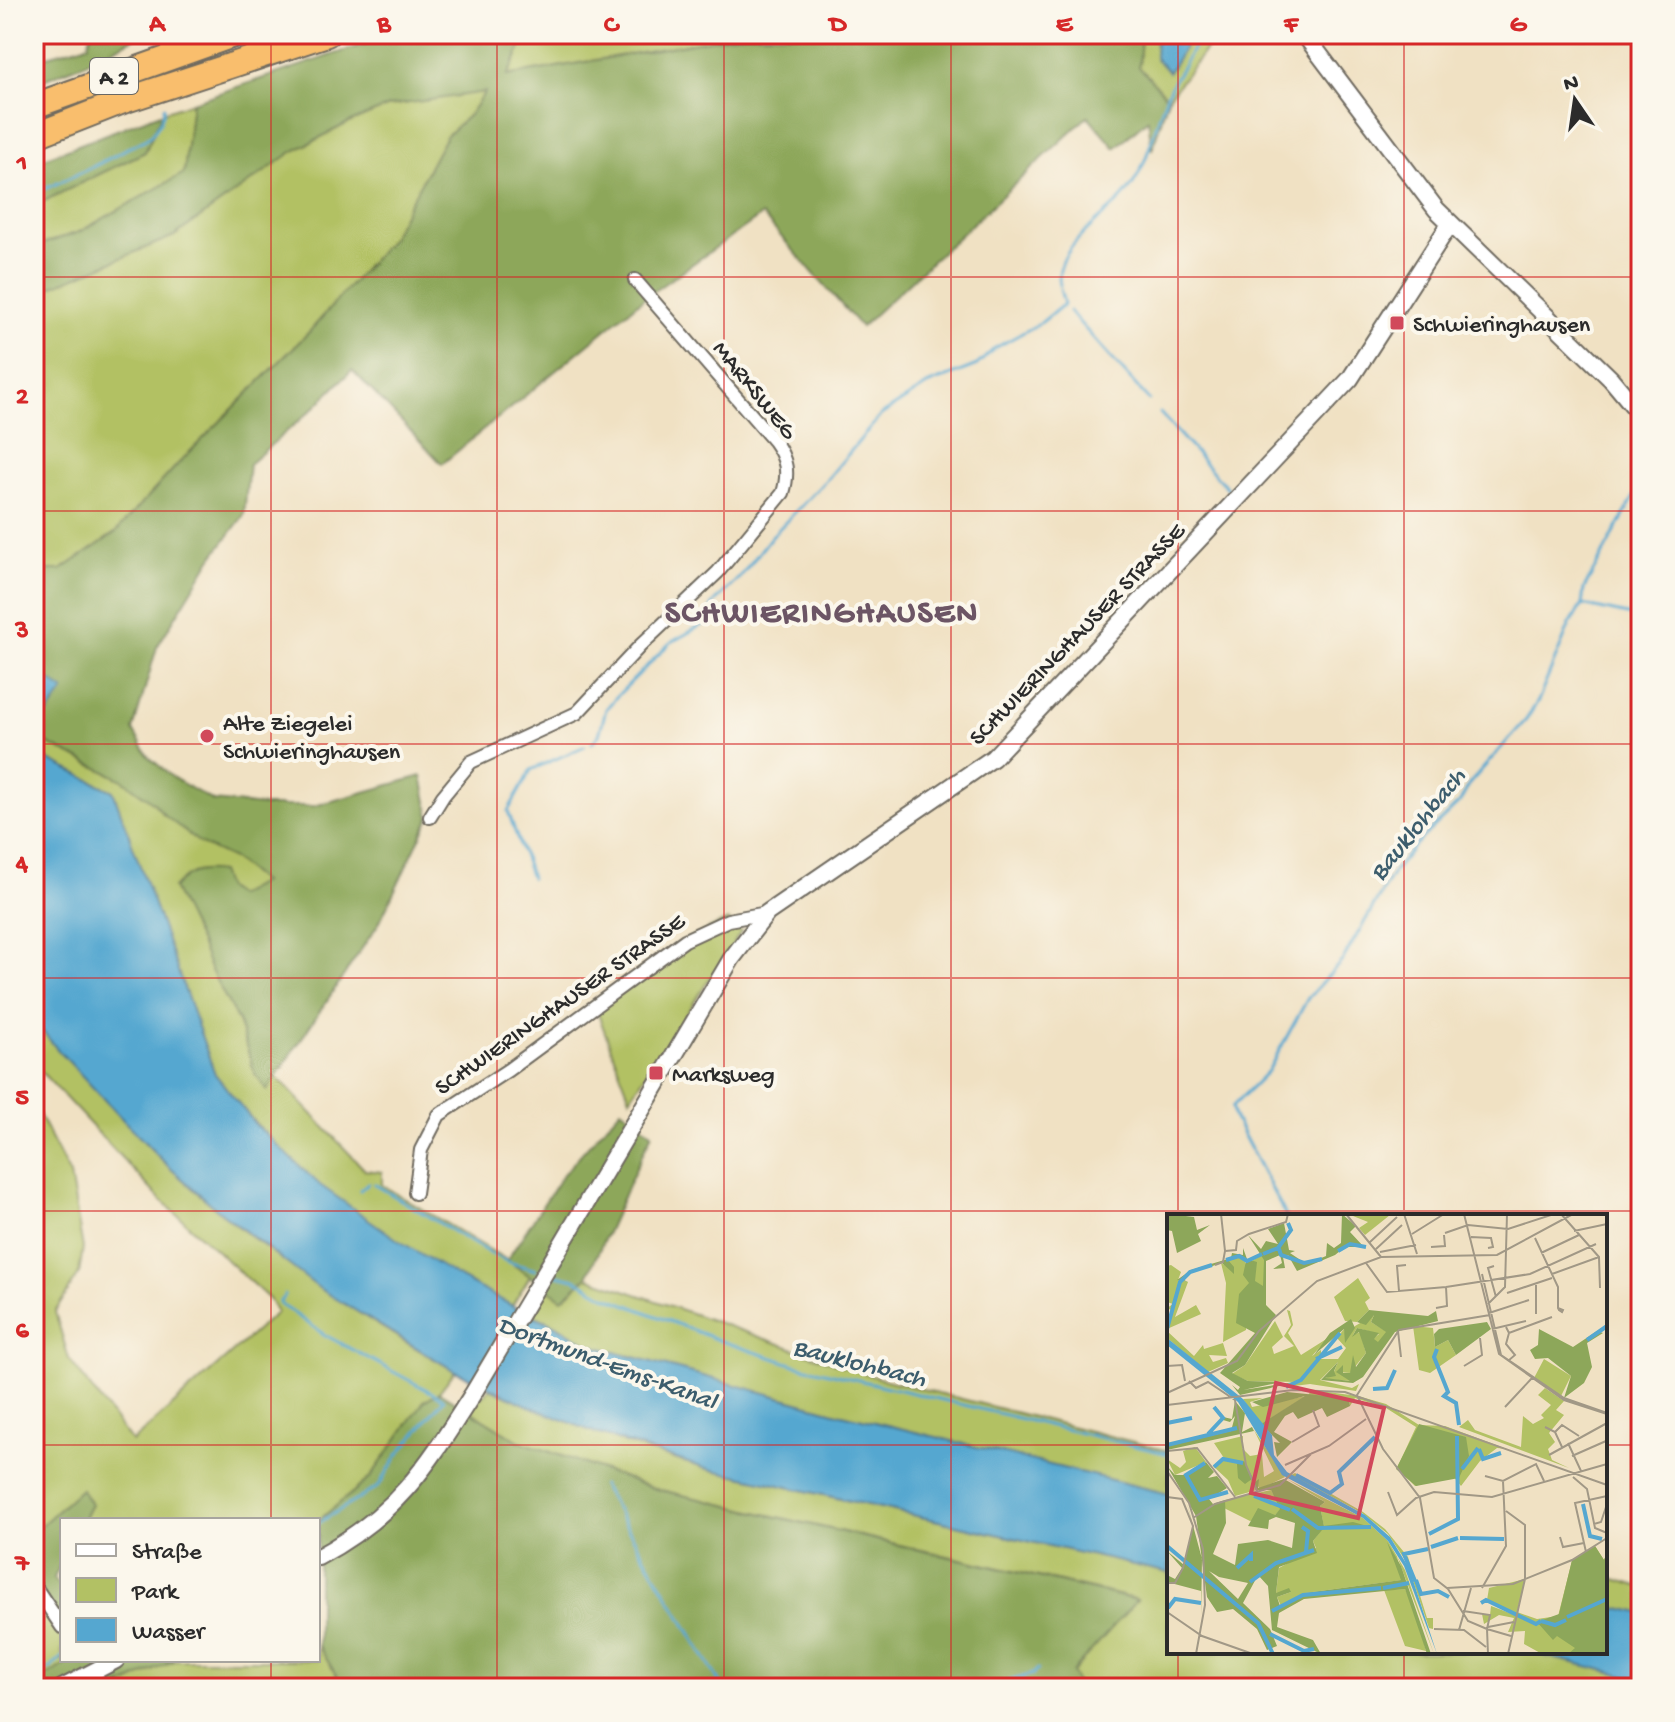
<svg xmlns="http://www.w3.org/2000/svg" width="1675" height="1722" viewBox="0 0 1675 1722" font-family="'Gochi Hand',sans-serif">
<rect width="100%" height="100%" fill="#fbf7ec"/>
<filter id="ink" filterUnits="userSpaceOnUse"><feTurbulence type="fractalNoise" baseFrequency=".0125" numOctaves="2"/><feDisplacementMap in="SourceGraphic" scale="16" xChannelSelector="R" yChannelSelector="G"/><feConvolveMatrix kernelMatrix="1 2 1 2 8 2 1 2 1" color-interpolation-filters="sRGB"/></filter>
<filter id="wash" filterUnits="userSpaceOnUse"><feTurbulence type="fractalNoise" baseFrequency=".006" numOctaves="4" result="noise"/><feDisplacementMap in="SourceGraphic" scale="32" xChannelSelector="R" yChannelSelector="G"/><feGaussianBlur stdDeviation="1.8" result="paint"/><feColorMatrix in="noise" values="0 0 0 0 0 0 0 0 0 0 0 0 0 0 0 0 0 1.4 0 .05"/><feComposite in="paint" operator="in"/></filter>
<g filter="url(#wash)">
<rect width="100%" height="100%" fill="#f0e1c3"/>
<!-- green -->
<g fill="#b2c164" stroke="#6e7648" stroke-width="2">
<polygon points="528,34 741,34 506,76"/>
<polygon points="1141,34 1218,34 1168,98 1139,67"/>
<polygon points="486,91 469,115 446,136 390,240 311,330 178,464 115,533 61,570 47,570 34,580 34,294 174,236 292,152 346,124 389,106"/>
<polygon points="192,102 184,173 79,232 34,247 34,206 145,152 163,112"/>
<path d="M34 737 123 780 154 803 164 815 235 860 263 883 237 896 226 888 200 943C210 971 227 995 238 1022 248 1045 250 1070 267 1090L276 1076 365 1170 382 1172V1185L507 1260 530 1276 512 1306C441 1268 367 1227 306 1174 272 1144 243 1110 215 1074L113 791 34 753Z"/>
<polygon points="728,920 741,932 630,1098 595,1006 685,940"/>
<path d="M34 1021C49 1040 66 1056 83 1074 111 1106 139 1138 170 1168 256 1248 353 1313 455 1371L439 1392 424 1402 370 1478 318 1521 83 1520 91 1504 81 1489 34 1532V1105L70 1175 83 1248 79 1274 55 1312 69 1359 132 1442 277 1312 269 1299 159 1198 34 1064Z"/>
<polygon points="587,1277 878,1378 1169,1451 1169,1494 838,1413 590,1345 556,1325 533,1315 546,1288 563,1298"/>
<path d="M490 1388C559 1420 631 1447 704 1468L1169 1573V1652H1528L1641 1679V1688H1078L1072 1672 1136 1599 656 1489 519 1441 469 1410Z"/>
<polygon points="1605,1576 1641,1587 1641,1613 1605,1605"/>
<polygon points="34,1585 62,1627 62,1660 74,1660 34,1683"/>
<polygon points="318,1645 344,1688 117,1688 175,1660 318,1660"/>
</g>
<!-- forest -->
<g fill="#8da75a" stroke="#5c6942" stroke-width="2">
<polygon points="91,34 143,34 85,63 34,84 34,60 88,44"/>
<path d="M395 34H528L507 76 743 34H1141L1139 67 1168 98 1152 150 1148 119 1115 148 1088 116 861 327 762 215 644 298 442 464 352 370 315 407 249 464 244 515 211 559 157 647 133 730 148 756 172 777 213 801 264 806H314L422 776 430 817 379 923 267 1090 255 1074 239 1023 210 969 200 943 173 888C188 872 198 868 220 872L226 888 237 896 262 882 235 860 201 844 164 815 154 803 123 780 34 737V578L45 570H61L115 533 178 464 311 330 390 240 446 136 469 115 485 92 389 106 346 124 292 152 174 236 34 294V247L79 232 184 173 192 102Z"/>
<polygon points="163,112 145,152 34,206 34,162"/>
<polygon points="621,1109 652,1133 587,1277 562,1299 507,1260 563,1174"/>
<polygon points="439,1392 519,1441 656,1489 1137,1600 1072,1672 1078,1688 344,1688 318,1645 318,1521 370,1478 424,1401"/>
<polygon points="81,1489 91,1504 83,1520 62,1520 62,1561 54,1578 62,1588 62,1627 34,1585 34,1532"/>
<polygon points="74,1660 175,1660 117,1688 34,1688 34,1683"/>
</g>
<!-- water -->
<g fill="#55a7d0" stroke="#40697e" stroke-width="2">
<polygon points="1156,34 1188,34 1184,48 1169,72 1155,58"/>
<polygon points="34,668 64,691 38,727 34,724"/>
<polygon points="34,753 113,791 215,1074 256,1125 320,1185 398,1240 462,1279 524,1312 556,1325 590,1345 838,1413 1169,1494 1169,1573 704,1468 596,1433 529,1406 455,1371 320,1289 218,1210 169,1167 125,1122 57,1049 34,1021"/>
<polygon points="1605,1605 1641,1613 1641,1679 1528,1652 1605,1652"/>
</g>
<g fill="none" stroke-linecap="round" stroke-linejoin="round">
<!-- stream -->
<g stroke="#55a7d0" stroke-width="3">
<path d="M34 194C64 180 96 167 124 150 133 145 144 142 151 135 158 128 164 116 164 107"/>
<path d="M1060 285C1052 251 1101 220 1121 199 1150 170 1153 124 1170 88 1179 69 1193 54 1198 34"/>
<polyline points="1069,311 1149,400"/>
<polyline points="1160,413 1230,491"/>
<polyline points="1582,605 1641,618"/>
<polyline points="592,743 599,735 606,709 616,697 670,643 704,624 713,604 741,576 771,537 829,477 881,415 927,385 977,365 995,348 1042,322 1064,304 1060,289"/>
<polyline points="531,878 508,811 531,770 585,746"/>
<polyline points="374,1184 491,1254 508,1262 536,1270"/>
<polyline points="360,1190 368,1183"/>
<polyline points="1286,1216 1234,1117 1232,1107 1268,1071 1308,998 1342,961 1394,871 1416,844 1460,802 1470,783 1526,720 1538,701 1570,624 1582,605 1584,589 1641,484"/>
<polyline points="553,1274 575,1279 607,1297 721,1341 795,1365 1169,1454"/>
<polyline points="285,1295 279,1303 325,1335 444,1399 398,1455 378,1487 318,1523"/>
<polyline points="602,1485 723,1688"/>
<polyline points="34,1676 51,1668 62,1657"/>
<polyline points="986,1688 1033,1674 1038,1669"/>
</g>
</g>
</g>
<g filter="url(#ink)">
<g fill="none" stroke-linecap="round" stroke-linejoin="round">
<!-- minor casing -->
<g stroke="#706b60" stroke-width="16">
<g id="minor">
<path d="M430 817 443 796 471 762 577 713 641 645 718 572 783 493C789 473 787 459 774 441L635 280"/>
<polyline points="415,1193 421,1150 439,1115 508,1070 685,940 728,920 767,913"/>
<polyline points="34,1585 62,1627"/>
</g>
</g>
<!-- tertiary casing -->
<g stroke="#706b60" stroke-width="20">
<g id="tertiary">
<polyline points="1304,34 1436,209 1611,379 1641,415"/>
<path d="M318 1557C398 1514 427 1466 474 1392L732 958 767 913 993 758 1350 379 1450 224"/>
<polyline points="62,1688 116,1660"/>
</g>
</g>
<!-- motorway casing -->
<g stroke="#706b60" stroke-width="28">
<g id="motorway">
<polyline points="34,106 236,34"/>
<polyline points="34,136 123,101 327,34"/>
</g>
</g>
<!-- minor -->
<use href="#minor" stroke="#fff" stroke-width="12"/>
<!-- tertiary -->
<use href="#tertiary" stroke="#fff" stroke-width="16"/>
<!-- motorway -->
<use href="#motorway" stroke="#f9be6d" stroke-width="24"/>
</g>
</g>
<!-- grid -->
<path fill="none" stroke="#d62828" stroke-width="2" stroke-opacity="0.55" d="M271 34V1520M497 34V1688M724 34V1688M951 34V1688M1178 34V1216M1404 34V1216M34 277H1641M34 511H1641M34 744H1641M34 978H1641M34 1211H1641M34 1445H1169M1605 1445H1641M1178 1652V1688M1404 1652V1688M271 1660V1688"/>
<!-- markers -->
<g fill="#d1495b" stroke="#fbf7ec" stroke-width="3">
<rect x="1389" y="315" width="16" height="16" rx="4"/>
<circle cx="207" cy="736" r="8"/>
<rect x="648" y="1065" width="16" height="16" rx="4"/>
</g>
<g text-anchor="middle" stroke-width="8" stroke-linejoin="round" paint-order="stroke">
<!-- shield labels -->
<rect fill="#fbf7ec" stroke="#696865" stroke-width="2" x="90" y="58" width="48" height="36" rx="6"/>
<g font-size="22" font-weight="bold" fill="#2b2b2b">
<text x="114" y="84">A 2</text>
</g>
<!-- poi labels -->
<g font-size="24" fill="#2b2b2b" stroke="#fbf7ec" text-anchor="start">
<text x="1413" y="331">Schwieringhausen</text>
<text x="223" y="730">Alte Ziegelei<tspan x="223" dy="28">Schwieringhausen</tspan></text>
<text x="672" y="1081">Marksweg</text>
</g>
<!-- street labels -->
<g font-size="24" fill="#2b2b2b" stroke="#fbf7ec">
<text transform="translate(756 389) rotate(51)" y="8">MARKSWEG</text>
<text transform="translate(1076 633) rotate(-46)" y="8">SCHWIERINGHAUSER STRASSE</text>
<text transform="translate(559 1003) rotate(-35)" y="8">SCHWIERINGHAUSER STRASSE</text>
</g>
<!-- water labels -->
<g font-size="26" font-style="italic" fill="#3c5d6d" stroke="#fbf7ec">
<text transform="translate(1416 823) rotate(-51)" y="9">Bauklohbach</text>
<text transform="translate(608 1361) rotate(20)" y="9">Dortmund-Ems-Kanal</text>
<text transform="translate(860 1361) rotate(14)" y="9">Bauklohbach</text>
</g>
<!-- district labels -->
<g font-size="32" font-weight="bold" letter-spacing="2" fill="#6c5565" stroke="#fbf7ec">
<text x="822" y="621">SCHWIERINGHAUSEN</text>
</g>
</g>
<!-- overview -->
<g transform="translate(1167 1214)">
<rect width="440" height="440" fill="#f0e1c3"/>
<path d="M181 0H223V1L198 21 192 14 201 8ZM95 41H112L97 47 98 90 79 108V116L56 128 59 69 54 49 65 55 61 46 75 42 79 50ZM4 51 14 58 11 66 21 68 8 103 29 91 34 100 0 115 6 97 0 94 6 90 0 88V52ZM191 64 203 84 198 88 202 96 190 108 178 107 167 83ZM120 96 123 97 126 111 121 119 134 141 161 124 145 142 154 136V145H171L179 134 170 124 177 115 179 123 188 112 207 101 204 108 220 118 211 129 206 125 212 120 190 114 186 121 193 118 199 139 183 159 170 158 185 167 157 165 166 160 171 148 153 166 185 174 192 170 189 177 143 170 119 173 132 168 81 167 65 160 78 151 108 107 116 123 105 133 107 140 127 132 117 122 124 111ZM246 112 266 114 268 133 281 126 289 141 263 159 252 156ZM0 117 27 142 36 131 37 135 56 129 60 142 42 141 46 148 59 144 61 149 41 158 0 124ZM377 145 404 162 394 182 367 164ZM378 174 397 187 389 196 397 201 382 219 388 228 381 235 385 246 402 254 292 213 301 206 308 216 354 233 356 202 366 210 377 204 374 201 384 191 371 181ZM145 176 191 182 219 190 252 211 278 212 340 235 330 234 313 247 294 272 286 262 248 272 230 254 249 213 219 194 188 184 183 192 182 186 169 183 141 181ZM139 182 93 211 76 185 96 184 83 188 85 193ZM87 216 118 263 93 275 88 268 90 276 68 282 61 266 46 252 57 244 47 229 76 222 75 234 83 242 95 240 97 263 107 257ZM28 233 39 248 8 261 0 245 13 254 19 248 16 237ZM128 259 196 298 218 315 241 343 260 404H266V415L262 414 240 349 221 320 195 299 124 261ZM120 265 196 304 221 327 238 356 267 440 230 342 235 366 138 379 114 392 110 383 124 378 109 379 112 354 149 334 146 327 157 313 153 292 158 288ZM104 276 114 295 108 301 83 307 57 294 58 286ZM428 332 437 346 440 339V440H375L357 430 358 417 341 418 347 404 332 401 317 410 315 400 323 401 324 392 348 401 320 386 322 374 358 365 350 398 370 405 391 402 405 347ZM238 375 248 395 259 437 238 432 217 376Z" fill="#b2c164"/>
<path d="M2 0 27 3 30 16 43 11 31 20 34 27 10 39 5 17 0 16ZM175 0 189 12 183 18 197 33H178L168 41 130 57 121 41 116 43 118 54 106 55 115 49 113 41 99 47V91L109 101 78 151 65 159 81 167 115 168 76 176 134 167 73 181 65 171 71 176 73 173 53 159 88 119 69 109 72 80 82 69 76 61 79 47 75 42 61 46 67 53V60L55 49 23 59 17 66 21 68 10 66 24 56 64 44 65 39 76 41V34L80 45 90 48 88 67 96 72 97 46 81 21 94 35 99 27 111 30 101 15 117 9 122 36 128 37 123 39 138 49 147 47 159 42 160 29 167 34 174 29ZM202 96 261 102 269 97 271 107 228 118 196 163 186 169 154 166 171 148 167 157 169 162 158 164 183 167 169 158 176 151V159H183L186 141 189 153 199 139 192 118 185 123 190 114 212 119 207 125 211 128 219 118 204 108 207 101 199 111 190 108ZM184 105 188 114 178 129 177 115 147 141 163 119ZM320 108 324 115 289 141 281 126 268 133 267 120 272 115ZM372 115 406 133 430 117 436 119 420 129 425 153 417 169 397 184 404 162 381 144 368 145 363 136 371 131ZM120 178 169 183 182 186 183 192 160 203 155 194 131 205 126 198 118 202 107 218 125 228 110 243 107 228 113 229 94 210 138 182 96 193 85 188ZM68 187 78 199 75 218 85 213 87 217 0 236V232L64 217 68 202 63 208 56 206 41 220 56 203 65 205ZM252 210 299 223 302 242 292 264 249 272 229 255ZM77 247 88 268 92 265 91 274 117 265 158 288 153 292 157 312 186 308 204 313 156 315 146 327 150 339 112 353 109 379 122 374 124 378 110 383 113 392 138 379 234 366 220 328 234 352 264 440H260L238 375 137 385 112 399 110 413 146 426 154 440 105 416 101 372 91 361 76 389 103 415 110 432 100 436 90 415 66 395 50 398 40 383 29 302 0 252 8 261H18L39 248 47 258 41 264 50 262 60 274 42 285 46 290 58 286 59 309 46 340 68 351 71 330 101 326 125 334 128 309 109 303 102 306 101 315 81 312 91 294 108 301 113 295 104 276H90L85 265 78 270 71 264 70 250ZM42 357 52 363 81 369 71 385ZM20 289 35 345 34 402V377L0 368V361L8 365 15 354 0 337 17 351 26 313ZM428 332 437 346 440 339V440H401L408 434 390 422 386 426 370 408 392 400 405 346Z" fill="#8da75a" fill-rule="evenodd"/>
<path d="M0 124 76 185 105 221 107 241 120 258 198 301 223 323 242 354 270 440 237 352 221 327 196 304 115 261 71 188 0 131Z" fill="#55a7d0"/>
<path fill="none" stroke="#55a7d0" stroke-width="4" d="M112 35 114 41 137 49 155 45M171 37 183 30 199 33M96 40 111 34 124 16 121 9M59 46 72 42 80 47 95 40M0 115 13 68 23 58 45 51M420 126 440 112M270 135 267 143 281 178 277 182 289 189 292 211M149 145 175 133M119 173 134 166 173 119M206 175 220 174 228 156M0 209 25 204M41 220 56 204 47 193M0 231 70 214M312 235 316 245 334 239M38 249 19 261 33 286 61 278M47 253 56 245 76 249M295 255 311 234M129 261 163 279 175 270 172 258 208 223M87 282 123 296M416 290 423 322 435 325M125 295 151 314 204 313M135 313 141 317 139 338M262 320 291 305 290 222M293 324 337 325M0 332 91 409 106 440M264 333 291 324M70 354 84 341V347M249 366 254 380 271 377 282 383M248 367 237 340 261 335M83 368 109 349 147 336M216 374 242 369M314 389 319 386 369 410 374 407M1 394 8 385 34 389M105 397 136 381 214 374M400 403 440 385M374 407 388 411 399 406M103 420 137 437 147 435"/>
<path fill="none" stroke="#a19886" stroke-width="2" d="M179 0 214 43M237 0 250 40M297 0 332 140 397 186 440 200M394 0 432 43 433 74M407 17 440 10M278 19 301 11 341 15 387 0M245 20 277 0M304 23 324 24 326 33 321 34M368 24 391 73V94L392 96 395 98 396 96 391 94M203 28 230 3M264 33 278 32 277 21M209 35 235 11M58 37 69 36 70 27 82 20 119 8 121 0M213 38 249 31M374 39 412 21M199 49 220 78 279 73 363 60 429 30M48 51 56 48 58 37 54 0M327 52 321 54 329 83M315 60 334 141 397 184 440 199M385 60 432 43M369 71V100M232 77 230 52 239 51M340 79 385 64M321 90 338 73 340 0M269 94 280 92 279 73M322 99 362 86M339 113 342 119 385 103M325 115 359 107M231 117 234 143M341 147 348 141 339 130 342 119M0 152 15 151 18 167M297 152 315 141 313 124M22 167 29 174 41 168 68 186 79 251 90 277M0 179 70 147 92 117 150 67 214 43 330 41 406 0M0 191 126 176 178 178 440 271M338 193 365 164M378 213 388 218 395 233M388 218 395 211 412 222M125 228 152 212 146 196M401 229 414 257M0 237 30 234 68 283M382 241 440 209M405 242 439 227M118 251 162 232 199 205M0 257 22 289 36 335 38 391 29 440M318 262 336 267 369 250 377 267M406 263 420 275 428 314 440 319M221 278 230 301 249 284 267 278 325 283 440 250M0 283 15 285 26 312 16 354 8 369H0M339 297 358 311V365L341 440M26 304 48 290 113 271 145 239M427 310 434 308 440 290M393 323 396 333 417 329M419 338 408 289 440 282M280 374 346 370 405 346 440 324M315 374 339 332 336 267M296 397 323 401 320 415M0 398 35 422 86 440M321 413 347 408M267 415 297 416 319 433M320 415 344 422M292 416 304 374M321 440 320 415 301 407 281 375 267 364 253 284 216 235 190 181 232 116 323 101"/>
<path fill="#d1495b" fill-opacity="0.15" stroke="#d1495b" stroke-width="4" d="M109 169 217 194 191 304 84 279Z"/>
<rect width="440" height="440" fill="none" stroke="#2b2b2b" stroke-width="4"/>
</g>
<!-- margin -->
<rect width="1675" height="1722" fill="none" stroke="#fbf7ec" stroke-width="88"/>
<!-- legend -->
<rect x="60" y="1518" width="260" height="144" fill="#fbf7ec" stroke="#a8a59f" stroke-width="2"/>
<rect x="76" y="1544" width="40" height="12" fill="#ffffff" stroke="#a8a59f" stroke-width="2"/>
<text x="132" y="1558" font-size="24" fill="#2b2b2b">Straße</text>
<rect x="76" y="1578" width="40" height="24" fill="#b2c164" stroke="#a8a59f" stroke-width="2"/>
<text x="132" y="1598" font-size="24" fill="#2b2b2b">Park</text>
<rect x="76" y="1618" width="40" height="24" fill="#55a7d0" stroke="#a8a59f" stroke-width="2"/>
<text x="132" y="1638" font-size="24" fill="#2b2b2b">Wasser</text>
<!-- north arrow -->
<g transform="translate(1575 100) rotate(347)" stroke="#fbf7ec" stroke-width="6" paint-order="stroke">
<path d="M0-6L14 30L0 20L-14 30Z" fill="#2b2b2b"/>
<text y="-12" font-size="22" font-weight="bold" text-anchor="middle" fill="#2b2b2b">N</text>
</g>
<rect x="44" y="44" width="1587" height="1634" fill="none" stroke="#d62828" stroke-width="3"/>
<g font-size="26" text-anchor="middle" font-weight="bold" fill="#d62828">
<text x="157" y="31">A</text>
<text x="384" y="31">B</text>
<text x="611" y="31">C</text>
<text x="838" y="31">D</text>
<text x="1064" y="31">E</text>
<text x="1291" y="31">F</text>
<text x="1518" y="31">G</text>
<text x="22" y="170">1</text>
<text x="22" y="403">2</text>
<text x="22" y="637">3</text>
<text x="22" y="870">4</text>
<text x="22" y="1104">5</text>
<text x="22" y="1337">6</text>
<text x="22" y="1570">7</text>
</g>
</svg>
